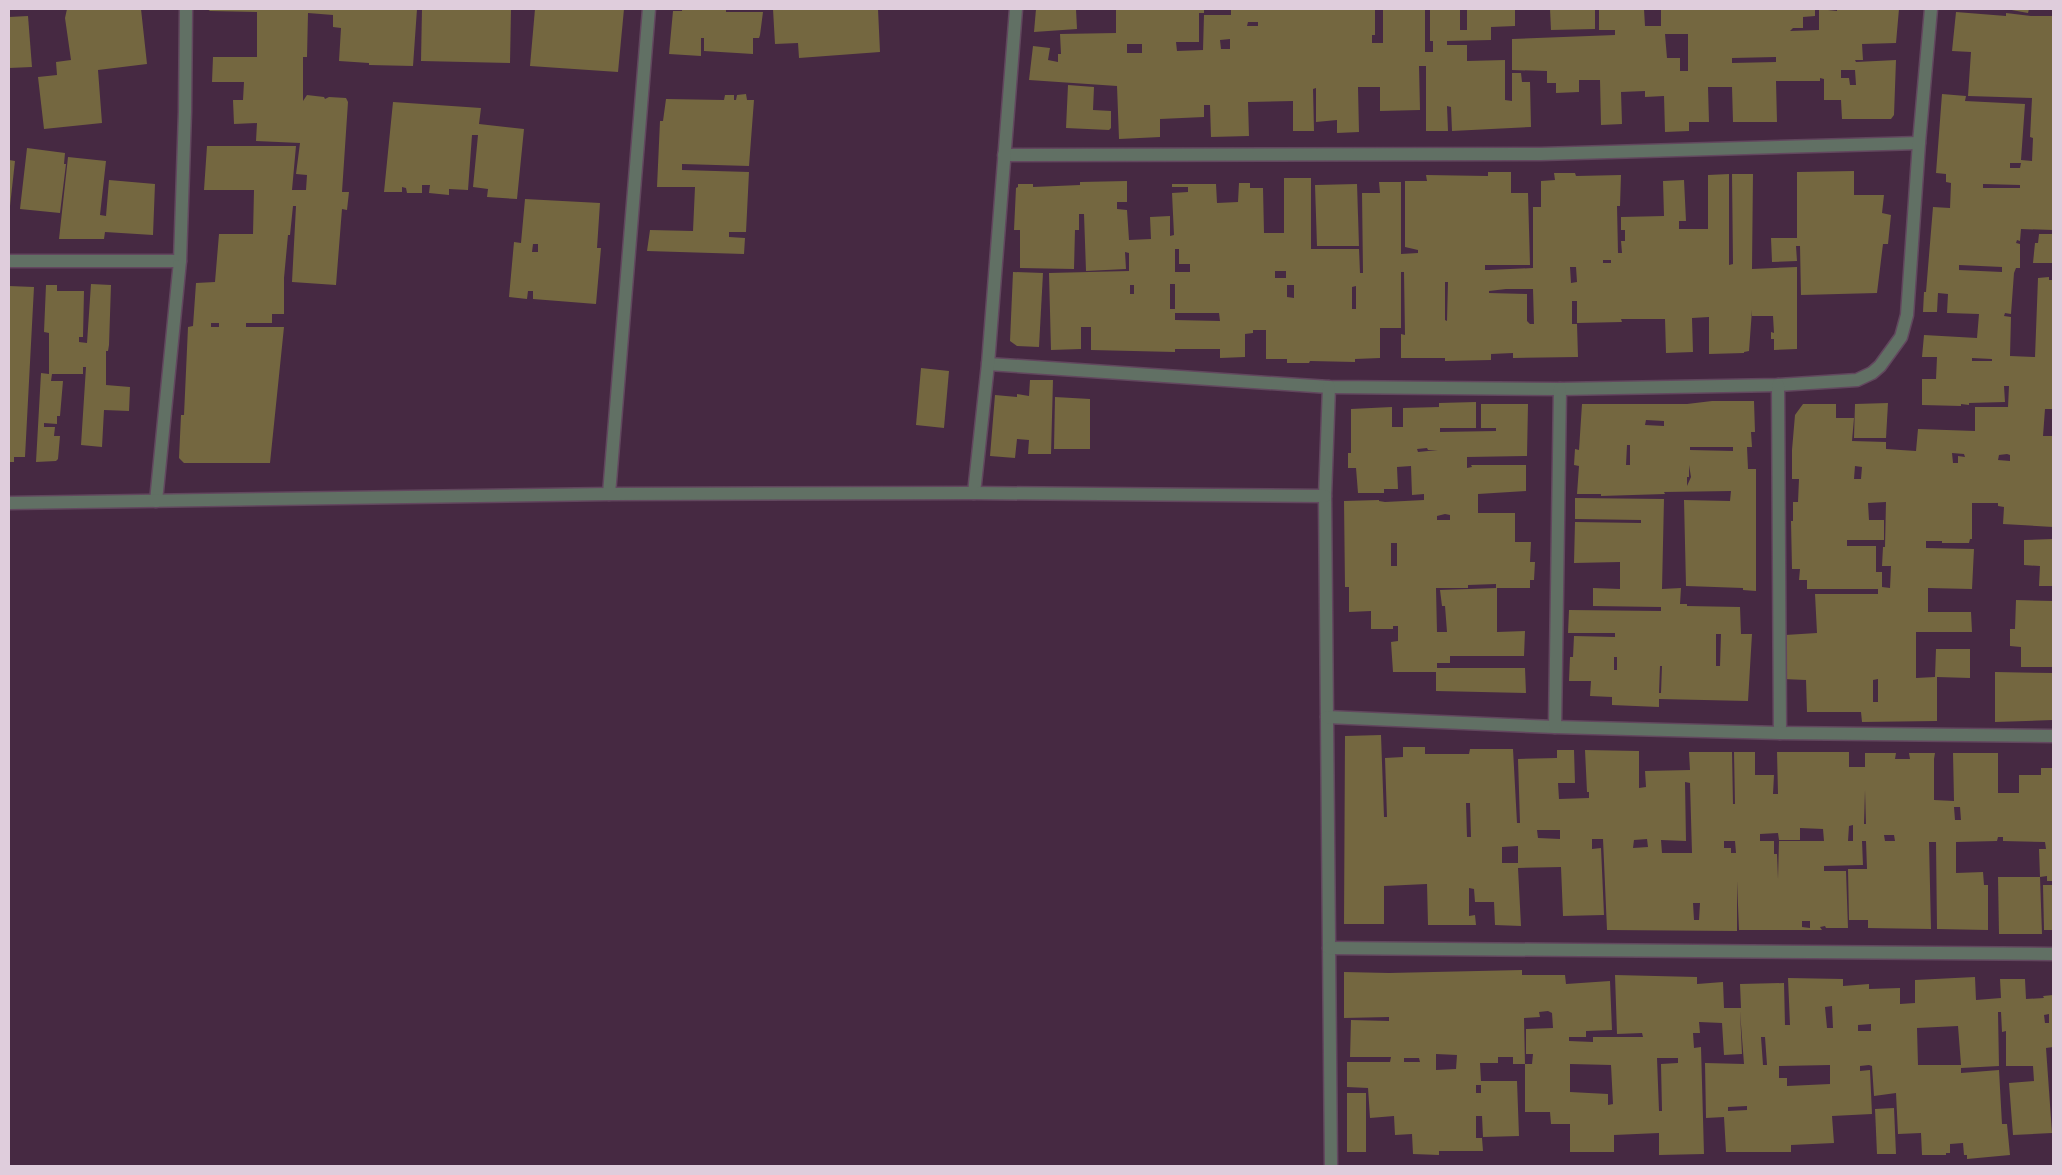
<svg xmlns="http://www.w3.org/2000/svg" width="2062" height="1175" viewBox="0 0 2062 1175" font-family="Raleway,sans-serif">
<rect width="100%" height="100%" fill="#462942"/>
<!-- building -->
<g fill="#746740" fill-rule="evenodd">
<polygon points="67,9 141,9 147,64 98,70 102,123 44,129 38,77 57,75 56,62 71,60 65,18"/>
<path d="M207 9H417L413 66 369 65V63L339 61 341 28 333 27V15L308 13 307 57H303V101L307 95 324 97 325 99 329 97 346 98 348 102 342 192H349L347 210 342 209 336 285 292 282 296 206H293L290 235H288L284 278V314H272V323H246V327H284L270 463H184L179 458 181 415H184L188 327 193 326 196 283 215 282 219 234H253L254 190H204L207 146H296L292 190H306L307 175 296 174 300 143 256 141 257 123 234 124 233 100H243L244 82H212L213 57H257V12L210 11ZM211 323H219V327H211Z"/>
<polygon points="422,9 511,9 510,63 421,61"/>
<polygon points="535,9 624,9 618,72 530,66"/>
<polygon points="682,9 726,9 726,12 763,12 760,35 759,38 753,38 753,54 704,51 704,38 701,38 701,56 669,54 673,11 682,11"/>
<polygon points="773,9 878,9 880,52 799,58 798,43 775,44"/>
<polygon points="1036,9 1076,9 1077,29 1034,32"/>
<path d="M1116 9H1204V13H1199V42H1176L1177 51 1203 50 1204 15H1231V9H1375V35H1372V43H1383V9H1425V52H1433V41H1430V9H1460V30H1467V9H1515V26L1491 27V40L1447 41V45H1467V61L1505 60V100L1512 101V73H1521L1522 82H1530L1531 127 1452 131 1451 107 1447 106 1448 131H1426V66H1419L1420 110 1380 111V87H1358L1359 132 1337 133V120L1316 122V88L1313 89 1314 131H1293V101L1248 102 1249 136 1211 137 1210 105H1204V117L1160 119V137L1119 139 1117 86 1029 80 1033 46 1050 48 1048 60 1058 62V54H1061L1060 34 1116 33ZM1248 22H1258V26H1247ZM1230 39V49H1221L1220 40ZM1127 44H1142V53H1127Z"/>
<polygon points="1550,9 1595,9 1595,29 1551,30"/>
<path d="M1599 9H1644L1645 26H1661V9H1815V16L1803 17V28H1793L1790 31 1819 30V9L1837 11V9H1899L1896 43 1862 44 1863 60H1855L1856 62 1896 60 1894 115 1891 119H1842L1841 100H1824V79L1820 78V81H1776L1777 122H1733L1732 87H1708L1709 122H1689V131L1665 132 1664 96 1645 97V91L1621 92 1622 124 1601 125 1600 80H1579V92L1556 93V83H1547V71L1512 70V39L1615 35V30H1599ZM1665 34H1688V71H1680V58H1667ZM1776 57V62L1732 63V58ZM1841 70H1855L1856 85H1850L1849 78H1841Z"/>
<polygon points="2006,9 2029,9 2028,13"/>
<path d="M1956 12 2006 16V13L2031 16H2053V230L2021 229 2020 241 2017 240 2016 243 2020 244V268H2016L2014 273 2011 314 2005 313 2004 316 2011 317 2010 356 2035 357 2038 278 2049 277V280H2053V409H2045L2043 436H2053V527L2003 524 2004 507 1998 506V503H1972V539H1970L1969 543H1942V541H1926V548L1974 549 1972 589 1928 588V612H1971L1972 632H1916V678L1935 677 1936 649H1970V678L1937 677V721L1862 722 1861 712H1807L1806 680 1783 679 1785 635 1817 633 1815 594H1878V589H1807V580H1799L1800 569H1792L1791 521H1793V502H1798L1799 479H1792V450L1795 415 1803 404H1836V418H1854L1852 441 1886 442V449L1916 451 1918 429 1975 431V407H2008L2009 386H2004L2005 402 1969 403V405L1961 404V406L1922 405V379H1936L1937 357H1922L1924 335 1977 338 1979 314 1947 313 1948 294 1938 293 1937 312H1923L1924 292H1926L1933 207 1950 208 1951 183 1946 182V174L1936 173 1942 94 1966 96 1965 101 2025 104 2021 160 2032 161 2033 138 2030 137 2032 98 1968 96 1971 52 1952 51ZM2010 163H2021L2020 168H2010ZM1983 184 2020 185V188H1983ZM1959 265 2002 267V272L1959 270ZM1972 358 1992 359V361H1972ZM1952 453 1964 454 1965 457 1958 456V463H1953ZM2007 454 2010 455V461L1998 460 1999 455ZM1855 466 1862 467 1861 479H1854ZM1886 502 1885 547H1883L1882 566H1891L1890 588 1882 587V572H1876V546H1847V540H1884V520H1869L1868 503ZM1878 679V702H1873V680Z"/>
<polygon points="28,16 32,67 9,68 9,17"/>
<polygon points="1068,85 1094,87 1093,110 1111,111 1111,128 1109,130 1066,128"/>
<polygon points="746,94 747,100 754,100 749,166 682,164 682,170 749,172 746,232 729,232 729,237 745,238 744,254 647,251 650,230 693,231 695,187 657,187 660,121 663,121 666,99 724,100 725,95 734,95 734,100 736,100 737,95"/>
<polygon points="393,102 481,108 479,124 524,129 517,199 487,197 488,189 473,187 478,135 472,135 468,190 449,189 449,195 429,193 430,185 422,185 422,193 407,193 406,188 402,187 402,192 384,192"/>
<polygon points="27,148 65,153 64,164 66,164 60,213 20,209"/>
<polygon points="68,157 106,161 100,215 106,216 109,180 155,184 153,235 105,232 104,239 59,239"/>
<polygon points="9,160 15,161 10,206 9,206"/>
<polygon points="1854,171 1854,195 1884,195 1882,213 1891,215 1888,244 1883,244 1877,293 1801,295 1800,246 1796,246 1797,261 1772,262 1771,238 1797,238 1797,172"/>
<path d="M1488 172H1511V193H1528L1530 265H1485V270H1489L1533 268V207H1541V181L1555 180 1554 173H1575L1576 176 1621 175 1620 206H1617L1618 253H1622L1621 241H1625V230H1621V217L1664 216 1663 181 1684 180 1686 221H1679V229H1708V175L1729 174V265L1733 264 1732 174H1753L1752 269 1797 267V349L1774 350V339H1771V332L1774 333 1773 316H1752V310L1749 351 1744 352V353L1709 354V317L1692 318 1693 352 1666 353 1665 319H1621L1622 322 1577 323V301H1572V324H1577L1578 357 1513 358V353L1491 354V360L1445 361V358H1401V334L1405 335 1404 272H1401V328H1380V358L1355 359V362L1310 361 1309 363H1287V359H1266V330H1253V333L1245 334V357L1220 358V349H1175V352L1091 350V327H1081V349L1051 350 1049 273 1129 271V253L1125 252 1126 269 1086 271 1084 214H1079V230H1075L1074 269 1020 268V230H1014L1016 188 1018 187V184H1033V187L1080 185V182L1127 181V202H1117V209L1127 210 1129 240 1151 239 1150 217 1170 216V236L1174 235 1172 193 1188 192V187H1172V184H1216L1217 203 1238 202 1239 183H1250V188H1263L1264 233H1284V178H1311V249H1359L1360 273H1363L1362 193H1380L1379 182H1401V254L1418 253V250L1405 247V181H1427L1426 175 1488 176ZM1175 249H1179V264H1190V272H1175ZM1603 260H1611V263H1603ZM1570 267H1576L1577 282 1571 283ZM1275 271H1286V278H1275ZM1445 282H1448L1447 321 1445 320ZM1170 284H1175V309H1170ZM1130 285H1134V294H1130ZM1287 285H1294V298L1287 297ZM1356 286V309H1352V287ZM1506 289H1533L1534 324H1530L1527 321V294L1489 293V291ZM1175 313H1219L1220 321 1175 320Z"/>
<polygon points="1357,184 1359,246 1317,246 1315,185"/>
<path d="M525 199 600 203 597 248H601L596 304 533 299V291H528L527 299 509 297 514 242 521 243ZM533 244H538V252H532Z"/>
<polygon points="2039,234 2053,234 2053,263 2033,263 2035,243 2038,243"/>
<polygon points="1013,272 1043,273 1039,347 1017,346 1010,341"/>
<polygon points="91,284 111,285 109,345 108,351 106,351 106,385 130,387 129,411 104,410 102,447 81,445 86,367 83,367 83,374 52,374 51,381 63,381 60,416 57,416 57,424 44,423 44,427 55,427 54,436 60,436 58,459 56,461 36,462 41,373 49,374 49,333 44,332 46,285 57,285 57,291 84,291 83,337 79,337 79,342 87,343"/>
<polygon points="9,286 34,287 25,457 14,457 14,462 9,462"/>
<polygon points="921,368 949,371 944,428 916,425"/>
<polygon points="1030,380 1053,380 1051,454 1028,454 1029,440 1017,439 1015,458 990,456 995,395 1017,397 1017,394 1029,396"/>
<polygon points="1055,397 1090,399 1090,449 1054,449"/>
<path d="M1712 401H1754L1755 432H1751L1752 447H1747L1748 469H1756V591L1743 590V588L1686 586 1684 500 1730 501 1731 491 1664 492 1665 494 1601 496V494H1577L1579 466 1574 465 1575 449 1579 450 1582 404H1687ZM1646 420 1664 421V426L1645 425ZM1627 445H1630V465H1626ZM1690 447H1733V451L1690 450ZM1689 465 1691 477 1687 486V477H1689Z"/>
<path d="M1476 402V428H1440V432L1496 431V428H1481V404H1528L1527 456 1467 457V468L1472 467 1471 465H1526V491L1478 494V513H1515V542H1531L1530 562H1535L1534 580H1530V588H1496V584L1468 585V588H1436L1437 632H1447L1445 606H1442L1440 590 1497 588V632L1525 631 1524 656H1450V663H1437V668H1525L1526 693 1436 691V672H1393L1391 642 1398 641V626H1393V629H1371V611L1349 612V587H1345L1344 501 1379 500V501L1385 502 1424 500V494L1412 495 1411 466 1397 467 1398 489H1384V493H1358L1356 468H1348V453H1351V409L1392 407V427H1403V408L1439 407V403ZM1427 448 1428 450H1438L1418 452 1417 449ZM1445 514 1450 515V520H1437V516ZM1391 543H1397V566H1391Z"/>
<polygon points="1888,403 1886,438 1854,438 1855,404"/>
<path d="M1575 498 1664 499 1662 589 1681 588 1680 604H1687V606L1740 607 1741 634H1752L1748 701 1659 699V707L1612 705V697L1590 696 1591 681H1569L1570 657H1573L1574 636 1615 637V633H1568L1569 610 1661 611V607L1593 606V588L1620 589V562L1574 563 1575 522 1641 523V520L1575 519ZM1716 634H1721L1720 666H1716ZM1614 657H1617V670H1614V678ZM1660 666H1662L1661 693H1659Z"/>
<polygon points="2053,539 2053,586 2039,586 2040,566 2024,565 2024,540"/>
<polygon points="2016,600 2053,601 2053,667 2021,667 2021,647 2010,646 2010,629 2015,629"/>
<polygon points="1995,672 2053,673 2053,720 1995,722"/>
<path d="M1381 735 1384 817H1387L1385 758 1403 757V747H1425V754H1469L1470 749H1513L1517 823H1520L1518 759 1557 758V750H1574L1575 783H1558L1559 799 1589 798V792H1587L1585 750 1639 751V788L1646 787 1645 771 1690 770 1689 752H1732L1733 804H1735L1734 752H1755V775H1774L1773 794H1778L1777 752H1849V767H1865V753H1896L1895 759H1910L1909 753H1935L1934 759V800L1954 801 1953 753H1998V793H2019V775H2041V768H2053V881H2047V876L2040 877 2039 849H2046L2045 842 2003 841V837H1998L1997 841 1956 842V873L1983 872 1984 885H1988V930L1937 929 1936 842H1929L1931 929 1868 928V920H1849L1848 869H1867L1866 841H1862L1863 865 1824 866V871H1846L1848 928H1826L1825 926 1820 927 1822 930H1739L1737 881V931L1607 930 1603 839H1592V849L1601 848 1604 915 1563 916 1561 867 1518 868 1521 926 1495 925 1494 902H1475L1474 889 1469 888V916L1475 915 1476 925H1428L1427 884 1384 886V924H1344L1345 736ZM1685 782 1690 783 1692 853H1662L1661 840 1686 841ZM1865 790 1866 824H1864ZM1466 803H1470L1471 837H1467ZM1954 807H1960L1961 820H1955ZM1853 825V841H1848L1849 826ZM1800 828 1823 829 1824 841H1779L1778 879 1777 854H1774V841H1760V834L1778 833 1779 840H1800ZM1537 830H1560V839L1538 838ZM1884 835H1894L1895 841H1885ZM1647 839 1648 847 1633 848 1634 840ZM1724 841H1735L1736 853H1731V848H1724ZM1518 846V863H1502V847ZM1693 903H1700L1699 920H1694ZM1802 921H1810V928L1802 927Z"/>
<polygon points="1998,877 2040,877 2042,934 1999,934"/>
<polygon points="2043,885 2053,885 2053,930 2044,930"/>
<path d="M1522 970V975H1565L1566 984 1610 981 1612 1030 1586 1031V1037H1569V1041L1593 1042V1037H1643L1642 1033 1617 1034 1615 975 1697 977V984L1723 982 1724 1008H1741L1740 984 1784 983 1785 1025H1790L1788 978 1843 979V986L1869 984V989L1900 988V1004L1915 1003V980L1975 977 1976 1000 2001 998 2000 979H2025L2026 999 2044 998 2043 996 2053 995V1047L2046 1048 2052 1133 2013 1135 2009 1083 2034 1081 2033 1066H2006V1031L2002 1032 2001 1012H1998L1999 1066 1961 1068V1073L1999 1070 2002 1124H2007L2010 1155 1967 1159V1155H1964L1963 1143 1950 1144V1153H1946V1155H1922L1921 1133 1898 1134 1896 1093 1874 1096 1872 1066 1869 1065 1860 1066V1071L1870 1070 1872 1114 1832 1116 1834 1143 1791 1145V1152H1726L1724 1117 1706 1118 1705 1063 1744 1064 1740 1011 1742 1054 1724 1055 1722 1023 1699 1022 1700 1033H1693L1694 1048 1701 1047 1704 1154 1659 1155V1133L1614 1135V1152H1570V1124H1551L1550 1112H1525V1064H1532L1533 1054H1526V1029L1553 1028 1552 1013 1548 1011 1539 1012 1540 1017 1524 1018 1525 1064H1513V1057H1498V1063H1480L1481 1081H1517L1519 1136 1483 1137 1482 1116H1476V1138H1482L1483 1151H1439V1155L1413 1154 1412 1134 1395 1135 1394 1116 1370 1118 1368 1088 1347 1087V1062H1390L1391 1057H1350L1351 1020 1389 1021V1017L1344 1018V972L1389 973ZM1832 1006 1833 1028H1827L1825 1007ZM2049 1014V1023H2045L2044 1015ZM1871 1024V1031H1858V1025ZM1958 1026 1961 1065H1918L1917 1028ZM1761 1037H1765L1767 1065H1763ZM1436 1054 1457 1055 1456 1069 1436 1070ZM1404 1058H1419L1420 1062H1404ZM1657 1058H1678V1063L1661 1064 1662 1111H1659ZM1570 1064 1611 1065 1613 1104 1608 1105V1094L1570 1092ZM1830 1065V1084L1787 1086V1078H1779V1066ZM1476 1085H1481V1093H1476ZM1747 1106V1110L1728 1111V1107Z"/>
<rect x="1347" y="1093" width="19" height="59"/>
<polygon points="1894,1108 1896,1154 1877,1154 1875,1109"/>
</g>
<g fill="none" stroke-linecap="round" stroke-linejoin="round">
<!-- minor casing -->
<g stroke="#62475e" stroke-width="15">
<g id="minor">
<polyline points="1004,155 1541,154 1919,143"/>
<polyline points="9,261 180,261"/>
<polyline points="988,364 1329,387 1560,389 1778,385 1857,380 1872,373 1880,366 1901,337 1907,315 1919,143 1931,9"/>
<polyline points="1778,385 1780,733"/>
<polyline points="1329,387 1325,496 1331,1166"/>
<polyline points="974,493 988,364 1016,9"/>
<polyline points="609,494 649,9"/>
<polyline points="156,501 180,261 185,112 186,9"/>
<polyline points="9,503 609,494 974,493 1325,496"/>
<polyline points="1327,717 1555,727 1780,733 2053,736"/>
<polyline points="1555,727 1560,389"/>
<polyline points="1329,948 2053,954"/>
</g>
</g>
<!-- minor -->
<use href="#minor" stroke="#617064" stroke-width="12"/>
</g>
<!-- border -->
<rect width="2062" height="1175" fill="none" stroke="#dfcddc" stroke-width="20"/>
</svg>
